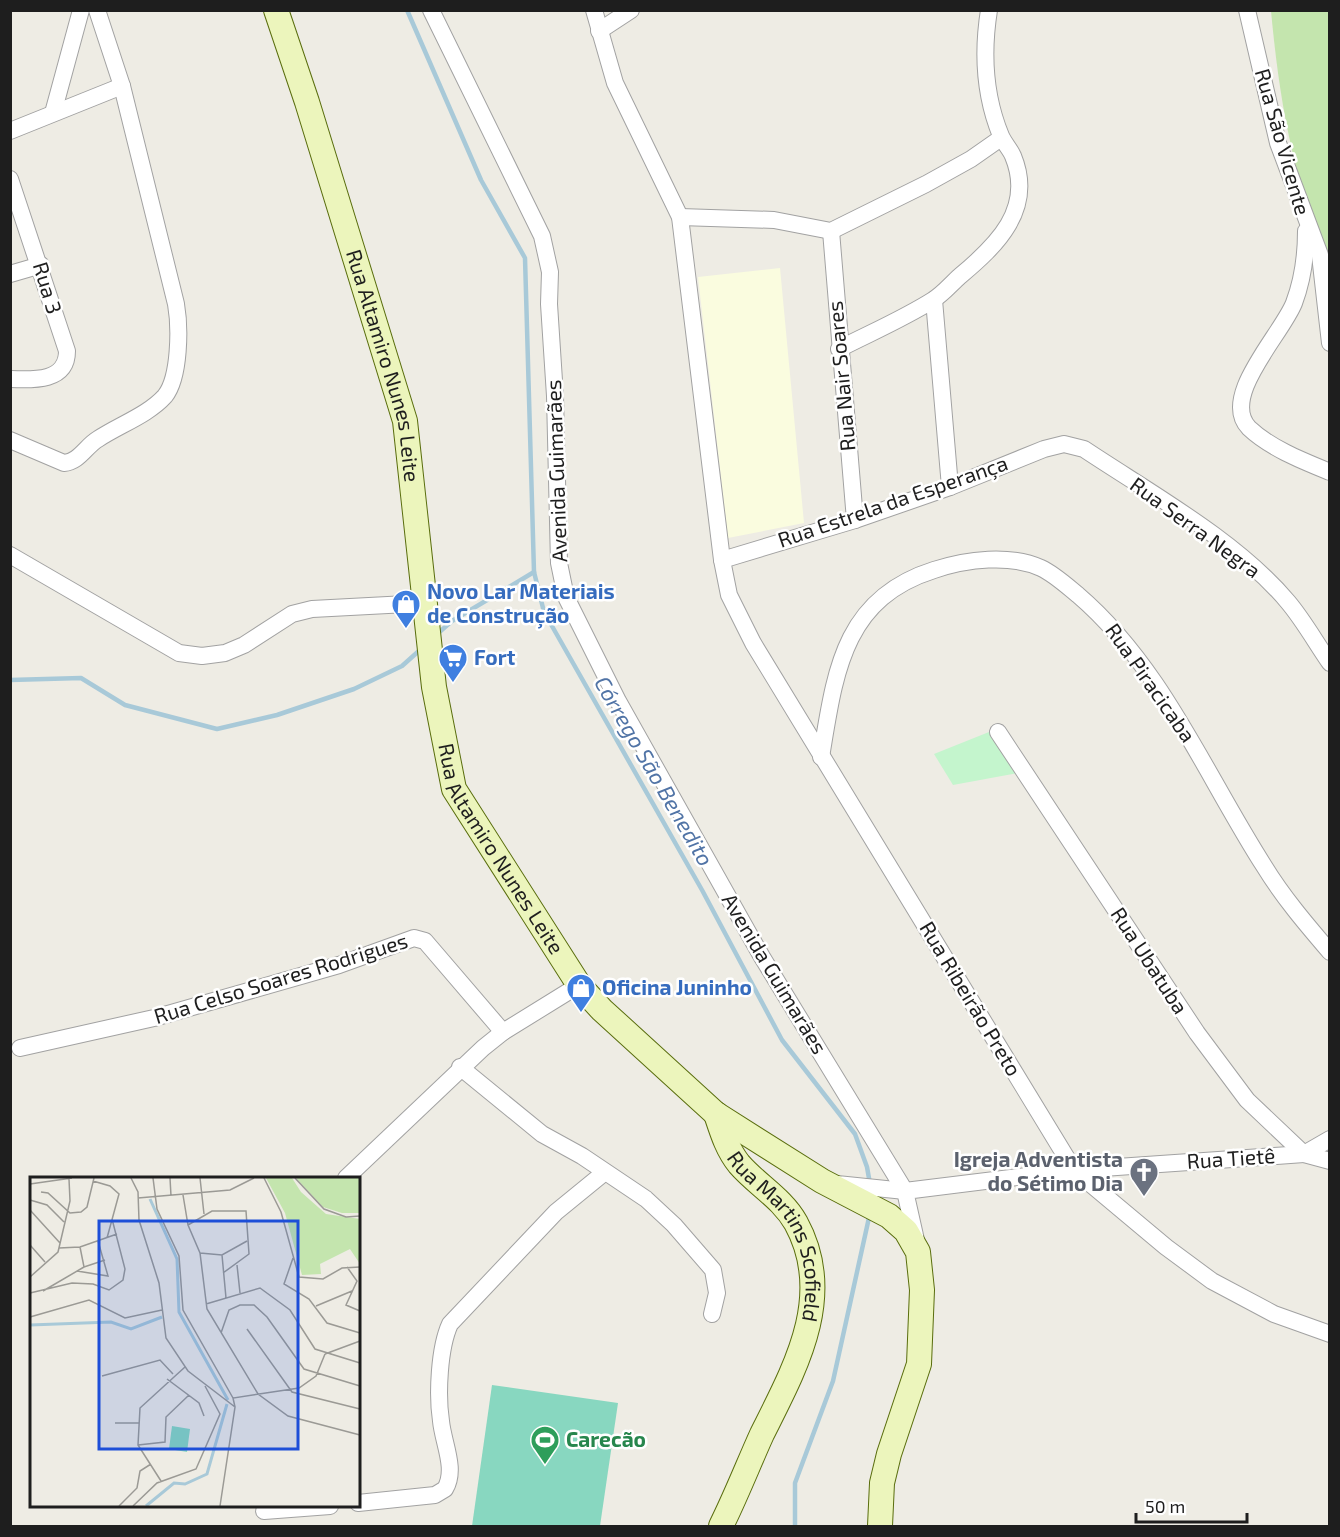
<svg xmlns="http://www.w3.org/2000/svg" width="1340" height="1537" viewBox="0 0 1340 1537" font-family="'Exo 2',sans-serif">
<rect width="100%" height="100%" fill="#eeece4"/>
<!-- education -->
<polygon fill="#fafcdf" points="780,268 804,523 728,538 698,277"/>
<!-- grass -->
<path fill="#c4e5ae" d="M1271 11H1329V258C1292 180 1279 96 1271 11Z"/>
<!-- park -->
<polygon fill="#c4f5cd" points="994,730 1023,772 953,785 934,754"/>
<!-- pitch -->
<polygon fill="#88d7c0" points="492,1385 618,1403 600,1526 472,1526"/>
<g fill="none" stroke-linecap="round" stroke-linejoin="round">
<!-- stream -->
<g stroke="#a8c9d8" stroke-width="4.5">
<polyline points="407,10 481,180 525,258 534,572 544,612 702,890 782,1040 855,1134 867,1167 870,1184"/>
<polyline points="436,635 452,621 534,572"/>
<polyline points="10,680 81,678 125,705 217,729 277,715 354,689 402,666 421,649"/>
<polyline points="795,1526 795,1483 833,1381 870,1213"/>
</g>
<!-- street casing -->
<g stroke="#a2a2a2" stroke-width="18">
<g id="street">
<polyline points="431,10 542,236 550,272 549,304 555,396 559,563 566,597 618,701 762,957 905,1191"/>
<polyline points="594,10 615,83 680,217 722,560 729,595 753,643 1074,1170 1166,1247 1212,1281 1274,1314 1330,1334"/>
<polyline points="1247,10 1278,143 1320,255 1330,343"/>
<polyline points="599,31 631,10"/>
<polyline points="53,113 81,10"/>
<polyline points="10,131 122,86"/>
<path d="M10 179 67 351C67 382 33 380 10 379"/>
<polyline points="680,217 774,220 831,231 926,184 971,159 1001,138"/>
<polyline points="831,231 855,520"/>
<path d="M1306 231C1306 256 1303 279 1294 303 1282 334 1219 397 1249 428 1270 448 1303 461 1330 472"/>
<polyline points="10,274 41,265"/>
<polyline points="934,300 950,487"/>
<path d="M839 349C870 333 903 319 933 300 943 294 951 284 960 276 996 246 1035 209 1013 156 1010 149 1004 143 1001 136 984 95 982 54 989 10"/>
<path d="M10 440 64 463C79 462 86 446 98 439 119 425 148 415 165 396 180 377 180 327 176 304L122 86 97 10"/>
<polyline points="10,555 179,653 202,656 225,653 244,645 292,614 312,609 426,603"/>
<path d="M722 560 855 520 950 487 1044 449 1064 444 1084 449C1150 493 1237 541 1288 602 1304 621 1316 643 1330 663"/>
<polyline points="998,732 1197,1033 1247,1100 1304,1154 1330,1161"/>
<path d="M821 757C835 674 842 599 934 570 967 559 1010 554 1041 568 1054 574 1067 586 1078 595 1162 667 1205 774 1264 866 1283 897 1306 924 1330 952"/>
<polyline points="20,1048 154,1018 339,965 414,938 425,941 503,1032"/>
<polyline points="460,1067 542,1134 582,1156 646,1199 674,1225 713,1270 717,1293 712,1314"/>
<polyline points="346,1178 483,1048 503,1032 579,985"/>
<polyline points="837,1184 905,1191"/>
<polyline points="916,1240 905,1191 1074,1170 1304,1154 1330,1139"/>
<path d="M358 1503 435 1495 445 1489C457 1469 443 1443 441 1421 437 1395 439 1348 450 1324L556 1212 605 1172"/>
<polyline points="264,1511 330,1506"/>
</g>
</g>
<!-- secondary casing -->
<g stroke="#596d0d" stroke-width="26">
<g id="secondary">
<path id="s1" d="M276 10 307 102 405 421 434 687 454 789 579 985 602 1010 716 1114 822 1181 889 1216 906 1231 918 1252 922 1290 919 1364 889 1454 882 1483 880 1526"/>
<path id="s2" d="M716 1114C722 1132 727 1149 739 1164 757 1185 782 1198 796 1223 836 1296 795 1368 762 1434 748 1465 736 1496 721 1526"/>
</g>
</g>
<!-- street -->
<use href="#street" stroke="#fff" stroke-width="16"/>
<!-- secondary -->
<use href="#secondary" stroke="#ecf5bc" stroke-width="24"/>
</g>
<!-- icons -->
<defs>
<g id="shop-pin" transform="scale(1.5)"><path d="M0 17L-7.5 6A9.5 9.5 0 1 1 7.5 6Z" fill="#3f7fe0" stroke="#fff"/><path d="M-5-2.5h2.3a2.7 3.5 0 0 1 5.4 0H5L5.5 6h-11ZM-1.5-2.5h3a1.5 2.3 0 0 0-3 0Z" fill="#fff"/></g>
<g id="supermarket-pin" transform="scale(1.5)"><path d="M0 17L-7.5 6A9.5 9.5 0 1 1 7.5 6Z" fill="#3f7fe0" stroke="#fff"/><path d="M-6-5.5h2.5l.6 2H6L4.5 2H-2.5L-4.4-4H-6ZM-1.5 3.2a1.3 1.3 0 1 0 .1 0ZM3 3.2a1.3 1.3 0 1 0 .1 0Z" fill="#fff"/></g>
<g id="church-pin" transform="scale(1.5)"><path d="M0 17L-7.5 6A9.5 9.5 0 1 1 7.5 6Z" fill="#6b7280" stroke="#fff"/><path d="M-1.2-6h2.4v3.5h3.3v2.4h-3.3V6h-2.4V-.1h-3.3v-2.4h3.3Z" fill="#fff"/></g>
<g id="stadium-pin" transform="scale(1.5)"><path d="M0 17L-7.5 6A9.5 9.5 0 1 1 7.5 6Z" fill="#2e9e5b" stroke="#fff"/><path d="M0-5a6.5 5 0 1 0 0 10a6.5 5 0 1 0 0-10ZM-3.5-1.8h7v3.6h-7Z" fill="#fff"/></g>
</defs>
<g fill-rule="evenodd">
<use href="#shop-pin" x="406" y="604"/>
<use href="#supermarket-pin" x="453" y="658"/>
<use href="#shop-pin" x="581" y="988"/>
<use href="#church-pin" x="1144" y="1172"/>
<use href="#stadium-pin" x="545" y="1440"/>
</g>
<g text-anchor="middle" stroke-width="5" stroke-linejoin="round" paint-order="stroke">
<!-- street labels -->
<g font-size="21" fill="#1e1e1e" stroke="#fff">
<text transform="translate(1282 142) rotate(74)" y="7">Rua São Vicente</text>
<text transform="translate(47 288) rotate(73)" y="7">Rua 3</text>
<text dy="7" stroke="none"><textPath href="#s1" startOffset="372">Rua Altamiro Nunes Leite</textPath></text>
<text transform="translate(842 376) rotate(-95)" y="7">Rua Nair Soares</text>
<text transform="translate(557 471) rotate(-92)" y="7">Avenida Guimarães</text>
<text transform="translate(893 502) rotate(-19)" y="7">Rua Estrela da Esperança</text>
<text transform="translate(1195 528) rotate(36)" y="7">Rua Serra Negra</text>
<text transform="translate(1150 683) rotate(55)" y="7">Rua Piracicaba</text>
<text dy="7" stroke="none"><textPath href="#s1" startOffset="876">Rua Altamiro Nunes Leite</textPath></text>
<text transform="translate(1149 961) rotate(57)" y="7">Rua Ubatuba</text>
<text transform="translate(774 974) rotate(59)" y="7">Avenida Guimarães</text>
<text transform="translate(281 979) rotate(-17)" y="7">Rua Celso Soares Rodrigues</text>
<text transform="translate(970 999) rotate(59)" y="7">Rua Ribeirão Preto</text>
<text transform="translate(1231 1159) rotate(-4)" y="7">Rua Tietê</text>
<text dy="7" stroke="none"><textPath href="#s2" startOffset="141">Rua Martins Scofield</textPath></text>
</g>
<!-- shop labels -->
<g font-size="21" font-weight="bold" fill="#366cbe" stroke="#fff" text-anchor="start">
<text x="427" y="599">Novo Lar Materiais<tspan x="427" dy="24">de Construção</tspan></text>
<text x="474" y="665">Fort</text>
<text x="602" y="995">Oficina Juninho</text>
</g>
<!-- worship labels -->
<g font-size="21" font-weight="bold" fill="#5b616d" stroke="#fff" text-anchor="end">
<text x="1123" y="1167">Igreja Adventista<tspan x="1123" dy="24">do Sétimo Dia</tspan></text>
</g>
<!-- leisure labels -->
<g font-size="21" font-weight="bold" fill="#27864d" stroke="#fff" text-anchor="start">
<text x="566" y="1447">Carecão</text>
</g>
<!-- water labels -->
<g font-size="22" font-style="italic" fill="#5174a6" stroke="#fff">
<text transform="translate(654 771) rotate(60)" y="8">Córrego São Benedito</text>
</g>
</g>
<!-- overview -->
<g transform="translate(30 1177)">
<rect width="330" height="330" fill="#eeece4"/>
<path d="M236 1H262L271 15 296 37 330 42V87L320 72 290 87 291 97 272 98 255 36ZM266 1H330V36H312L293 30Z" fill="#c4e5ae"/>
<path d="M142 249 160 252 157 275 139 272Z" fill="#88d7c0"/>
<path fill="none" stroke="#a8c9d8" stroke-width="3" d="M120 22 147 82 149 135 198 223M0 148 81 145 101 152 132 140M116 329 144 306 155 307 177 297 197 227"/>
<path fill="none" stroke="#9b9a95" stroke-width="1.5" d="M101 1 108 15 109 43 129 106 136 161 158 194 205 230 190 329M123 1 127 32 149 79 153 133 203 221M140 1 141 19M170 1 174 37M234 1 251 35 269 100 293 102 312 91 330 90M265 1 294 32 316 40 330 39M63 4 80 9 89 17 77 61M0 7 42 1M11 15 18 16 40 36 51 35 57 30 64 1M153 18 158 48 170 76 177 132 228 217 258 239 330 258M108 21 200 13 224 1M0 23 17 28 34 45M0 33 30 66M158 48 182 34H216L219 77 193 96M0 68 15 85M50 70 54 90 75 83M29 71 50 70 87 57M170 76 192 78 217 64M192 78 196 121M263 81 254 107 279 122 297 146 330 156M207 88 210 116M317 90 327 104 316 128 330 134M47 94 78 99 68 64M0 100 28 75 40 24 39 2M13 114 54 90M0 116 42 106 63 107 79 113 93 103 95 92 82 42M176 127 230 111 260 133 285 172 330 186M286 129 322 114M0 140 59 123 95 141 132 133M217 152 262 215 330 232M191 156 199 133 210 128H224L237 140 274 192 330 209M295 177 330 164M72 199 130 183 143 197M137 202 169 226 174 239M205 230 203 221 269 211 286 199 295 177M85 246H109M108 268 135 265 136 240 159 218M131 304 108 268 110 231 155 190M89 329 107 311 110 294 121 287M103 329 127 306 166 292 190 237 175 209"/>
<path fill="#1d4ed8" fill-opacity="0.15" stroke="#1d4ed8" stroke-width="3" d="M69 44H268V272H69Z"/>
<rect width="330" height="330" fill="none" stroke="#1e1e1e" stroke-width="3"/>
</g>
<!-- border -->
<rect width="1340" height="1537" fill="none" stroke="#1e1e1e" stroke-width="24"/>
<!-- scale -->
<path d="M1136 1513v9h111v-9" fill="none" stroke="#1e1e1e" stroke-width="3"/>
<text x="1145" y="1513" font-size="18" fill="#1e1e1e" stroke="#ffffff" stroke-width="4.5" paint-order="stroke">50 m</text>
</svg>
